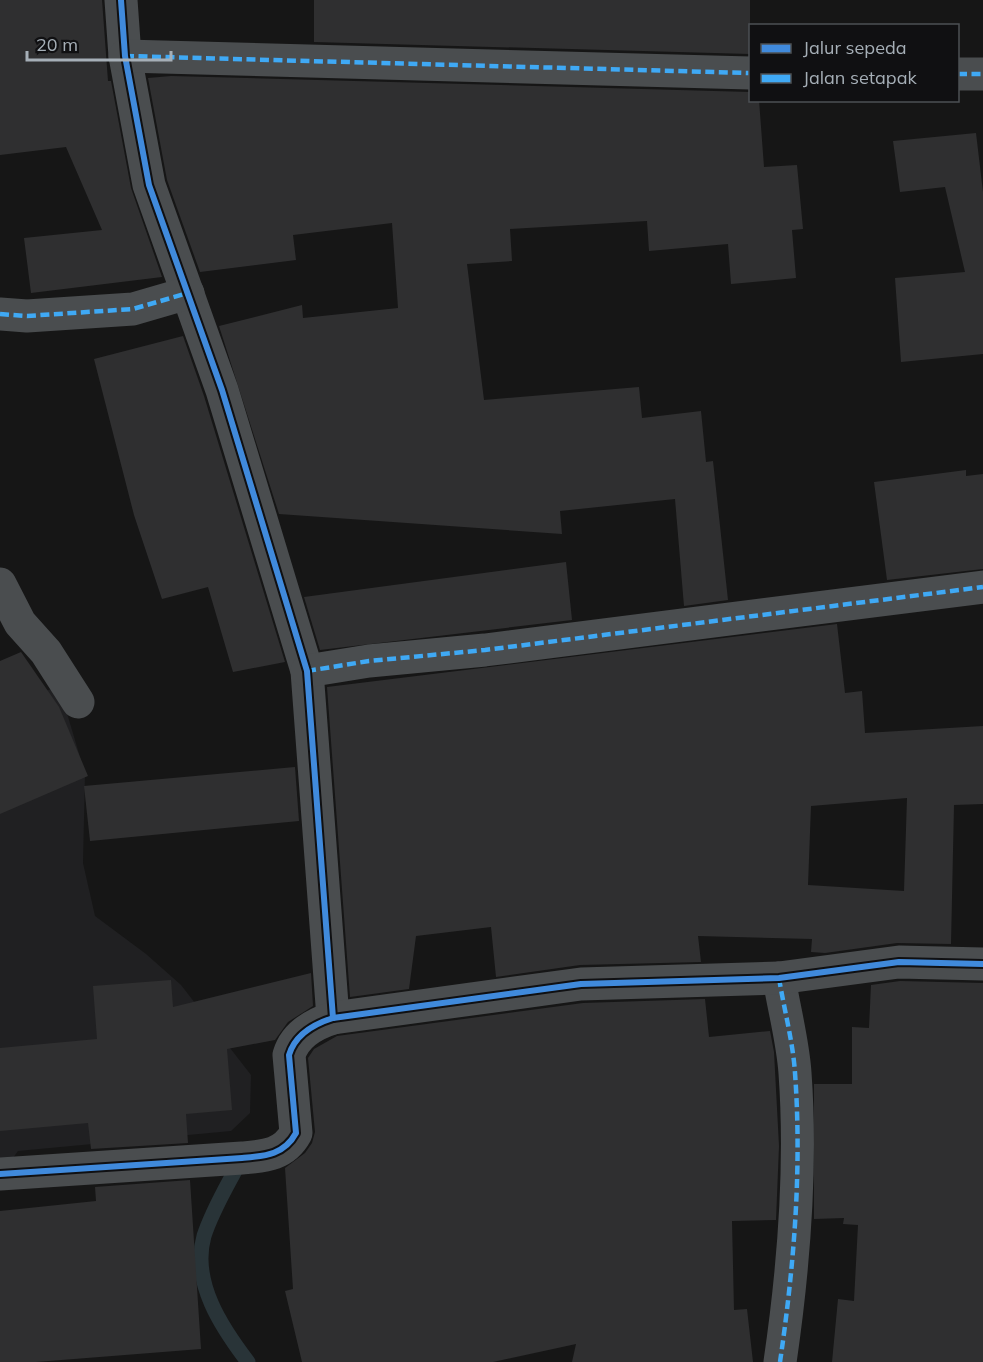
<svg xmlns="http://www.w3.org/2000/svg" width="983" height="1362" viewBox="0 0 983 1362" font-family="Mulish,sans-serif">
<rect width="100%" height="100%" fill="#161616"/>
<!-- built -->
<polygon fill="#202022" points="59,686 85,774 83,863 95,916 146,954 181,985 251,1075 250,1113 231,1131 18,1151 0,1176 0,708"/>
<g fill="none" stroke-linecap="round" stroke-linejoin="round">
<!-- stream -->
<path stroke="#293438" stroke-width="15" d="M238 1165C226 1188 212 1211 204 1236 191 1282 222 1328 248 1362"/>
</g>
<!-- building -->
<g fill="#2f2f30" fill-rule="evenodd">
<polygon points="0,0 102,0 108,81 111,81 131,188 162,277 31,293 24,238 102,230 66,147 0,155"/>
<polygon points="314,0 750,0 750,54 314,42"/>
<polygon points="171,76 750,92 750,100 759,100 764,167 797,165 803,229 792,230 796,278 731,284 728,244 649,251 647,221 510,229 512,261 467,264 484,400 639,387 642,418 701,411 706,462 713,461 728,600 684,606 675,499 560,511 562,534 279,514 219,326 302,305 303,318 398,308 392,223 293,235 296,260 200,272 167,180 148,78"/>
<polygon points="976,133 983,192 983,354 901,362 895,278 965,272 945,187 900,192 893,141"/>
<polygon points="183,336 204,396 285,662 233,672 208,587 162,599 134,515 94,359"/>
<polygon points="966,470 966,476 983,474 983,569 887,580 874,482"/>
<polygon points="566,562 572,620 320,650 304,597"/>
<path d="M837 624 845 693 862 691 865 733 983 726V804L954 805 951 944 897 943 825 953 811 952 812 939 698 936 701 962 580 965 496 977 491 927 416 936 409 989 350 997 327 687ZM907 798 904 891 808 885 811 806Z"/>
<polygon points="21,652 59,707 88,776 0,814 0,661"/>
<polygon points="295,767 299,821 90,841 84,786"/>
<polygon points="311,973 313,1006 288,1022 275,1040 227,1049 232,1110 186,1114 188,1143 91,1149 88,1123 0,1131 0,1048 97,1039 93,986 171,980 173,1007"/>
<polygon points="900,981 983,983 983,1362 832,1362 838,1299 854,1301 858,1225 843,1224 844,1218 814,1219 814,1084 852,1084 852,1027 869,1028 871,985"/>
<polygon points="705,999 709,1037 770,1031 774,1052 779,1146 776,1220 732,1221 734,1310 747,1309 753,1362 572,1362 576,1344 493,1362 302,1362 285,1291 293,1289 285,1168 305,1153 312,1143 315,1132 308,1058 314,1049 337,1036 583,1003"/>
<polygon points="190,1180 201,1349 36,1362 0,1362 0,1211 96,1201 95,1187"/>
</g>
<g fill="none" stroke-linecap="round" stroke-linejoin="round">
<!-- minor -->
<g stroke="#4a4d4f" stroke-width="33">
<polyline points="121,0 125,56 149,185 222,390 307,671 333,1018"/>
<polyline points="125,56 750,73"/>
<polyline points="958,74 983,74"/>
<polyline points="0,314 27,316 133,309 188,293"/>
<polyline points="0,584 20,623 46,652 78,702"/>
<polyline points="307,671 369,661 485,650 983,587"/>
<path d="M779 978C784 1009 793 1042 795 1073 802 1170 794 1266 780 1362"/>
<path d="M0 1174 242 1158C265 1156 284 1155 296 1133L289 1055C295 1035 314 1024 333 1018L581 984 779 978 899 962 983 964"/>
</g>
<!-- quiet -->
<g stroke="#3fa9f5" stroke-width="4.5" stroke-dasharray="9 4.5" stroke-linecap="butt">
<polyline points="125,56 750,73"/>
<polyline points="958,74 983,74"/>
<polyline points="0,314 27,316 133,309 188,293"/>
<polyline points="307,671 369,661 485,650 983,587"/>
<path d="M779 978C784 1009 793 1042 795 1073 802 1170 794 1266 780 1362"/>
</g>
<!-- cycleway casing -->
<g stroke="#101012" stroke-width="10">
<g id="cycleway">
<polyline points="121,0 125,56 149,185 222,390 307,671 333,1018"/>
<path d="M0 1174 242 1158C265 1156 284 1155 296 1133L289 1055C295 1035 314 1024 333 1018L581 984 779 978 899 962 983 964"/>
</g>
</g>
<!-- cycleway -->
<use href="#cycleway" stroke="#408adc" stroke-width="6"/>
</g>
<!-- legend -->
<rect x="749" y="24" width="210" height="78" fill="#101012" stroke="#4c5054" stroke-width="1.5"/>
<rect x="761" y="44" width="30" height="9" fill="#408adc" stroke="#4c5054" stroke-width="1.5"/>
<text x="803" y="54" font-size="18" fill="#a6afb7">Jalur sepeda</text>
<rect x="761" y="74" width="30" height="9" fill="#3fa9f5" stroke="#4c5054" stroke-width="1.5"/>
<text x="803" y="84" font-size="18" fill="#a6afb7">Jalan setapak</text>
<!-- scale -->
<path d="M27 51v9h144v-9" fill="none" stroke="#a6afb7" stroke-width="3"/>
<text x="36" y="51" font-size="18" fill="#a6afb7" stroke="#101012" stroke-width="4.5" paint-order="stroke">20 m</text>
</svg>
